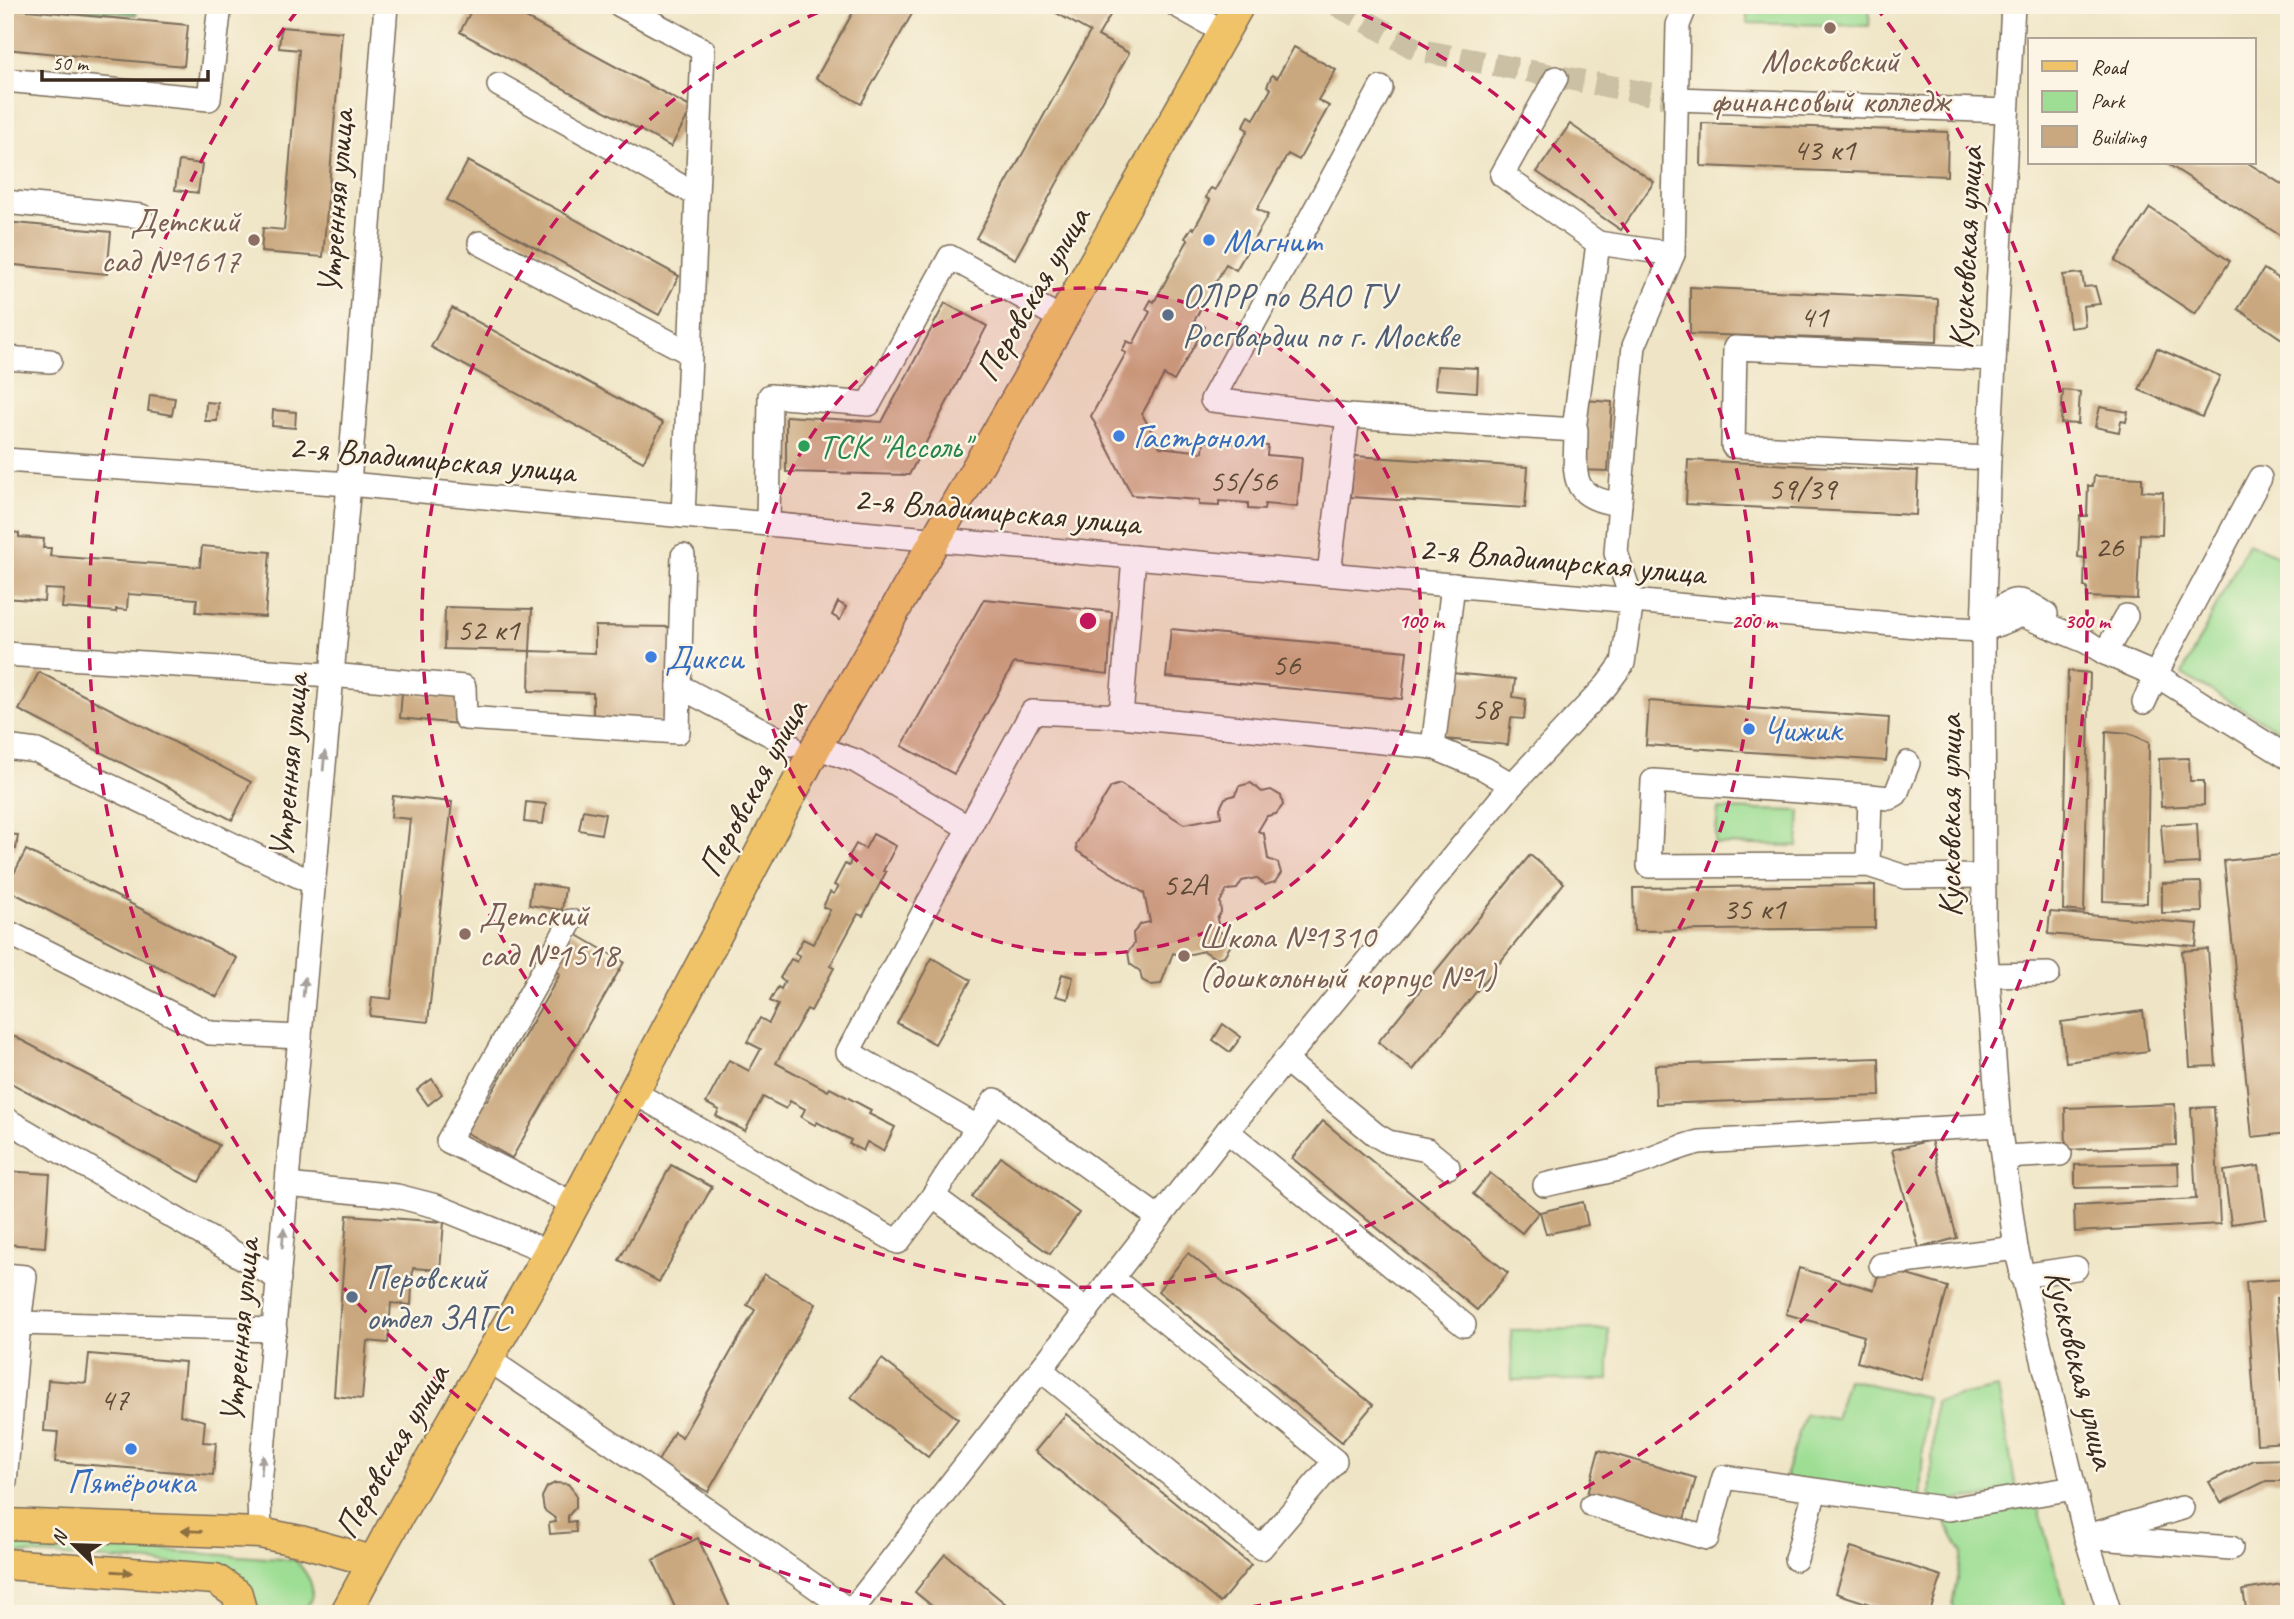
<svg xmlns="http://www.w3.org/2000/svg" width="2294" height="1619" viewBox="0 0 2294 1619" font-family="Caveat,sans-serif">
<rect width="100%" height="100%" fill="#fcf5e5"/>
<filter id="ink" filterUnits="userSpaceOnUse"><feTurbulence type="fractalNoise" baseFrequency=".0143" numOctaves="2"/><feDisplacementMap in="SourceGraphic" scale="14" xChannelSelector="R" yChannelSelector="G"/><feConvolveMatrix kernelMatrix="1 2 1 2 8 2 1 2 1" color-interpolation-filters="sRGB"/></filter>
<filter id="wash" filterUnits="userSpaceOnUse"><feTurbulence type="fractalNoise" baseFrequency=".00686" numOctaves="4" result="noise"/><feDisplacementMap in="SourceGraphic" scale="28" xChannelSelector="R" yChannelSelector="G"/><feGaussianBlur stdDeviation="1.57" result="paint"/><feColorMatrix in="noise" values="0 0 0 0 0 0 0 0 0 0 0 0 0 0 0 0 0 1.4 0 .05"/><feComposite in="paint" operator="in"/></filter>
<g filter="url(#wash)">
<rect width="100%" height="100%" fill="#efe5c6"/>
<!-- green -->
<g fill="#9ede94" stroke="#6c8459" stroke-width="2">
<polygon points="1747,5 1870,5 1869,26 1747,23"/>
<polygon points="2248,543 2289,561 2289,736 2182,674"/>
<polygon points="1718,809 1800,811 1798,846 1715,844"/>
<polygon points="1609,1329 1609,1380 1512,1380 1511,1330"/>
<polygon points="1847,1379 1926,1397 1920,1501 1791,1483 1786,1474 1805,1414 1835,1419"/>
<polygon points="1998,1388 2017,1494 1930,1502 1935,1401"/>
<polygon points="2036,1501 2068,1614 1956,1614 1952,1605 1962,1553 1943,1518"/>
<path d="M5 1540 295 1560C311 1577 321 1594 301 1614H264L256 1605 241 1576 223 1567 5 1552Z"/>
</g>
<!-- forest -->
<polygon fill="#7ebd7e" stroke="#5c744e" stroke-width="2" points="40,5 137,5 136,15"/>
<g id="blocks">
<!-- building -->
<g fill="#caa87f">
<polygon points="474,5 502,5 692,108 671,147 460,32"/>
<polygon points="857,5 917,5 861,104 816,78"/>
<polygon points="1042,5 1116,5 1098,36 1129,53 1015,259 976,238 1090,32"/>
<polygon points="5,8 188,25 184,66 5,49"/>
<polygon points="281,27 342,32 323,257 261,252 263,228 284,230 299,50 279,48"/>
<polygon points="1294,47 1336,70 1318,100 1329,106 1299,160 1288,154 1257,209 1268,215 1236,270 1226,264 1194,321 1205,327 1174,381 1164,375 1142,414 1160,447 1203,452 1204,441 1268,446 1267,455 1302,458 1297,507 1265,504 1264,510 1248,509 1248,503 1219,501 1219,506 1199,505 1199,500 1132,495 1091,416 1126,353 1122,351 1127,341 1133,344 1150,312 1146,309 1151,300 1154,302 1188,240 1185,238 1192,227 1194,229 1210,200 1206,198 1208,192 1211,188 1215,190 1248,130 1243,127 1249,116 1254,119 1271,89 1267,86 1272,75 1277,78"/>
<polygon points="1702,123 1948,132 1947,176 1701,166"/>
<polygon points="1570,124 1654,182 1621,230 1537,172"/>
<polygon points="179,161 202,164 198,193 175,190"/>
<polygon points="468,161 679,276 659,315 447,200"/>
<polygon points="2166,163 2248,163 2289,189 2289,241"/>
<polygon points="2150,208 2230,261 2195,314 2115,261"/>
<polygon points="5,222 111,232 107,274 5,264"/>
<polygon points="2264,269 2289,285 2289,329 2282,339 2238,309"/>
<polygon points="2082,273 2084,287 2095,286 2100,304 2083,306 2085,326 2070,328 2063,275"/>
<polygon points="1690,287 1938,299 1937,342 1690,334"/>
<polygon points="945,303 987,326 909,475 786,472 786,416 882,422"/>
<polygon points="452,308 663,423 643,462 431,347"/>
<polygon points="2157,348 2220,376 2202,417 2139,390"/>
<polygon points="1437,366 1478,368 1477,392 1435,389"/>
<polygon points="2063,390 2080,392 2078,424 2061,423"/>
<polygon points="150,395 175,398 172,415 148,411"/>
<polygon points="1583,400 1612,402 1608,471 1579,470"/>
<polygon points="206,402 218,403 217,421 205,421"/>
<polygon points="2100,407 2128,412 2126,422 2121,421 2119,432 2095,427"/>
<polygon points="273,410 296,412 295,428 272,426"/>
<polygon points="1354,456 1528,467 1525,508 1351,497"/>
<polygon points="1688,460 1918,471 1916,515 1686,504"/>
<polygon points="2094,476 2142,478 2142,491 2163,492 2162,535 2140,534 2137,599 2087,597 2087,587 2084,587 2085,558 2078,557 2080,516 2087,516 2088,486 2093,486"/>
<polygon points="5,531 19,533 19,537 44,539 43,548 51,548 50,556 200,567 202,546 270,552 265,617 196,612 197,599 128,594 127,610 116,609 116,612 62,608 64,590 45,589 44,601 5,598"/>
<polygon points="984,599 1112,612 1108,674 1014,663 954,774 902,746"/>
<polygon points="838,602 846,607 840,620 832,615"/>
<polygon points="445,607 532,609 530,651 444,649"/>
<polygon points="595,626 674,627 670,721 593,719 593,693 529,691 530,651 595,653"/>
<polygon points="1171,629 1407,651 1402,699 1166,677"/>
<polygon points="2068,671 2090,673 2084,912 2063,910"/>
<polygon points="39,672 251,782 232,820 19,710"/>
<polygon points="1451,673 1515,679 1513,697 1526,699 1524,719 1511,718 1508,745 1444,739"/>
<polygon points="402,692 460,698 458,724 400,718"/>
<polygon points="1649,701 1889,718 1886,761 1646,745"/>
<polygon points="2106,731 2129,733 2149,742 2147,903 2103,901"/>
<polygon points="2189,758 2190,781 2204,781 2204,805 2161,807 2159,759"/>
<polygon points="1251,783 1262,792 1271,790 1281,796 1283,805 1276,814 1267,816 1258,831 1264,834 1268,859 1278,863 1281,873 1275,882 1265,885 1256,878 1242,881 1237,889 1227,890 1220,902 1221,912 1217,919 1220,932 1230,936 1231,945 1224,956 1215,958 1204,951 1182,956 1173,953 1161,984 1151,985 1142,980 1140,971 1130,964 1128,952 1134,944 1133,933 1141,924 1150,922 1144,893 1077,851 1076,844 1111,787 1120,784 1184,824 1221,817 1220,808 1225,798 1235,795 1239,786"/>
<polygon points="393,796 452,802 428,1022 370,1016 372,997 391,999 410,819 391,817"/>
<polygon points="526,802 546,804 543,824 524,822"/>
<polygon points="583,810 605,814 601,834 579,830"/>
<polygon points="2197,823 2199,863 2164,865 2161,825"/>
<polygon points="5,834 18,835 16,849 5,847"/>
<polygon points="873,834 896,846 883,871 886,872 863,916 858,914 830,966 834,968 811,1011 807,1009 776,1063 828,1091 830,1088 871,1110 869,1114 895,1127 883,1151 867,1142 863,1151 849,1144 851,1140 817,1122 815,1125 801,1117 805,1109 790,1101 786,1109 763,1097 745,1131 716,1116 719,1110 706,1103 729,1060 749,1071 761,1049 747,1042 760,1018 769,1023 778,1005 770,1001 778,987 781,989 785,981 780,978 791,959 797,962 800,956 795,953 803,939 813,944 830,910 823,907 830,892 834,894 838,887 834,885 845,864 849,866 851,860 848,858 856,844 865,849"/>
<polygon points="26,850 237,958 217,997 6,889"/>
<polygon points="2289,854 2289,1133 2252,1137 2224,861"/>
<polygon points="1530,855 1564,883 1413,1070 1378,1042"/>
<polygon points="2201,882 2202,912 2162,913 2162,883"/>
<polygon points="532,883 565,888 562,910 529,905"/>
<polygon points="1875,885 1875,928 1634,931 1633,888"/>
<polygon points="2050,912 2198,924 2196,946 2048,934"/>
<polygon points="572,932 624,962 512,1158 460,1129 478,1096 487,1101 560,974 551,969"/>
<polygon points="2208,949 2216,1066 2190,1067 2182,951"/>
<polygon points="932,958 971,980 935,1044 897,1023"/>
<polygon points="1062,974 1073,977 1068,999 1056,996"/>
<polygon points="2143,1011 2148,1051 2066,1062 2061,1022"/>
<polygon points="1223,1024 1241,1037 1230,1052 1213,1040"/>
<polygon points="8,1033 219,1145 199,1182 5,1080 5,1037"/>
<polygon points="1879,1058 1880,1096 1656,1104 1655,1065"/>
<polygon points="432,1079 442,1094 428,1105 417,1090"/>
<polygon points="2175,1104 2176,1145 2066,1150 2065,1108"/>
<polygon points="2214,1107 2220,1224 2075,1232 2074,1206 2196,1199 2191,1108"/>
<polygon points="1323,1121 1508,1273 1477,1310 1292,1158"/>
<polygon points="1931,1140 1957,1238 1919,1248 1892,1150"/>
<polygon points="1001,1157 1079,1213 1050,1254 972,1197"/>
<polygon points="2178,1163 2179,1186 2075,1188 2075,1165"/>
<polygon points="671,1165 712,1187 659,1282 619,1260"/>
<polygon points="2259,1166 2266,1219 2231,1224 2224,1171"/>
<polygon points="5,1171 50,1174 45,1247 5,1244"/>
<polygon points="1490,1173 1539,1212 1522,1233 1473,1194"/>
<polygon points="1583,1202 1588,1225 1546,1234 1540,1212"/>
<polygon points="347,1215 444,1222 440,1270 413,1268 411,1305 391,1303 388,1343 367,1341 362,1399 334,1396"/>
<polygon points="1188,1253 1373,1405 1342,1442 1158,1291"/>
<polygon points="1880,1267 1948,1287 1922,1380 1857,1362 1864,1336 1786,1314 1799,1268 1874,1290"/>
<polygon points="764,1274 816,1304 708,1492 657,1463 674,1432 682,1437 755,1310 747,1305"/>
<polygon points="2285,1279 2287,1297 2276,1298 2286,1442 2257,1444 2246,1282"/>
<polygon points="89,1354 185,1362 180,1415 205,1421 203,1442 216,1443 213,1475 55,1462 58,1432 44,1431 48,1380 86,1383"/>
<polygon points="882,1359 958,1419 928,1457 851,1397"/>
<polygon points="1066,1414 1251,1565 1220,1603 1035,1451"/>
<polygon points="1599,1450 1696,1478 1682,1526 1586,1498"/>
<polygon points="2289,1459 2289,1481 2266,1481 2221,1503 2209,1482 2254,1460"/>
<polygon points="555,1483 568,1484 576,1494 576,1507 568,1516 568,1522 575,1521 576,1532 550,1534 549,1523 556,1522 555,1518 544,1510 542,1497 547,1487"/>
<polygon points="698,1538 733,1614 678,1614 653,1560"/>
<polygon points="1851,1547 1942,1576 1929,1614 1900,1614 1836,1593"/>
<polygon points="945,1554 1018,1614 942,1614 915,1592"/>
<polygon points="2289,1583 2289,1614 2247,1614 2243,1590"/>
</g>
</g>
</g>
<g filter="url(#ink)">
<use href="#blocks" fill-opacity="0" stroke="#7a6b59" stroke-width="2"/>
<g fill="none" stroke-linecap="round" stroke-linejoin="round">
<!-- minor-tunnel -->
<polyline stroke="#cbc0a4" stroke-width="23" stroke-dasharray="23 11" stroke-linecap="butt" points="1337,5 1418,50 1676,99"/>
<!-- minor casing -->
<g stroke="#7a6b59" stroke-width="26">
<g id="minor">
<polyline points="620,5 703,50 697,195"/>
<polyline points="1176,5 1224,32"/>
<polyline points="2013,5 1989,458 1983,630 1984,926 1999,1125 2016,1248 2086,1537 2110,1614"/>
<polyline points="1556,78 1502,175 1598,243 1574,430"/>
<polyline points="5,80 209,99 220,5"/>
<polyline points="499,85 697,195 683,516"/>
<polyline points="1676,99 2007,111"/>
<polyline points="5,202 141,216"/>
<polyline points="480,243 690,353"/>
<polyline points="1598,243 1673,254"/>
<polyline points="5,358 50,361"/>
<path d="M1348 416 1576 430C1576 473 1566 498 1620 504"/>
<polyline points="1989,458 1733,446 1735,348 1994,359"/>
<polyline points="5,460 349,484 883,535 1938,628 1983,630 2022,615 2085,641"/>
<polyline points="768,524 770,396 869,404 950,257 1062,319"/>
<polyline points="683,556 679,686 790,745"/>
<polyline points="1329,574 1348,416 1212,400 1381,88"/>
<path d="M1984 628C2007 598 2014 592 2046 614"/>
<polyline points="2074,634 2105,653 2156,675 2289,758"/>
<polyline points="2105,653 2126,616"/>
<polyline points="5,654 331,675 464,687 465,718 678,732 679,686"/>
<polyline points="2144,702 2164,658 2260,478"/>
<polyline points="1121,716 1433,747 1485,769 1512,785"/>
<polyline points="5,747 37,751 313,883"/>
<polyline points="816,747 856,761 969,828 848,1052 977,1127"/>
<polyline points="1433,747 1453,585"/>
<polyline points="1870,796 1889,798 1896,794 1908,763"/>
<polyline points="969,828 1032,712 1121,716 1134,557"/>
<polyline points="1868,865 1870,796 1653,781 1649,866 1868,865 1905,877 1983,876"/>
<polyline points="571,921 448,1141 574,1204"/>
<polyline points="5,931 210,1033 300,1037"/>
<polyline points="1988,975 2048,974"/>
<polyline points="1285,1060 1376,1135 1388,1142 1427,1150 1448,1167"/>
<polyline points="633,1092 898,1242 933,1196"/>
<polyline points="5,1119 279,1279"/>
<polyline points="1227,1131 1464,1325"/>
<polyline points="2004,1157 2060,1154"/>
<polyline points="287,1185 397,1196 436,1206 549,1252"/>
<path d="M1545 1185C1573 1178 1603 1174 1632 1165 1655 1159 1676 1147 1699 1142L1999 1125"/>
<polyline points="1881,1265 2016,1248"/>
<polyline points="5,1275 25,1277 19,1323"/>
<polyline points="2021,1276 2076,1268"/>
<polyline points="1087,1311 933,1196 995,1100 1159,1218"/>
<polyline points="488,1359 645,1466 854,1614"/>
<polyline points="1041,1370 1261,1548 1335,1461 1112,1278"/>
<polyline points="5,1482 19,1323 275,1330"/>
<polyline points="1592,1505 1707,1538 1724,1477 1949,1509 2074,1488"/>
<polyline points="260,1533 259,1496 349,484 386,5"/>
<polyline points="2098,1533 2182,1508"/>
<polyline points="2086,1537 2231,1548"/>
<polyline points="1796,1559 1815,1491"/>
<polyline points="849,1614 1227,1131 1512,785 1606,686 1623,663 1632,600 1616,553 1625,439 1634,346 1673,254 1678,25 1686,5"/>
</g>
</g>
<!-- major casing -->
<g stroke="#7a6b59" stroke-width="33">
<g id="major">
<polyline points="5,1524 260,1533 300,1541 372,1561"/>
<polyline points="5,1564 215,1579 237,1594 242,1614"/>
<polyline points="345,1614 386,1538 549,1252 816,747 1052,337 1239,5"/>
</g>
</g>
<!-- minor -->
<use href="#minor" stroke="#fff" stroke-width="23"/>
<!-- major -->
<use href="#major" stroke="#f1c369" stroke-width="30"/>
</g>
<!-- one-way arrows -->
<defs><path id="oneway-solid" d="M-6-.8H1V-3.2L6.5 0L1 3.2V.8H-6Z" transform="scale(1.75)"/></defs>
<g fill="#a79f9a">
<use href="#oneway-solid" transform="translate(324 761) rotate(-85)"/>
<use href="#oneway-solid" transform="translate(304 987) rotate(-85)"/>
<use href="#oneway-solid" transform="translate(283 1238) rotate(-85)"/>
<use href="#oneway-solid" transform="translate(262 1465) rotate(-84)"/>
</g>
<g fill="#8d6f40">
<use href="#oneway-solid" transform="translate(192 1531) rotate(-178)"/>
<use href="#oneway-solid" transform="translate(122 1572) rotate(4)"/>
</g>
</g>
<!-- distance rings -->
<circle cx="1088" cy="621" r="333" fill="#c2185b" fill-opacity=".12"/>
<g fill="none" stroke="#c2185b" stroke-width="3.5" stroke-dasharray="12 9">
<circle cx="1088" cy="621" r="333"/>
<path d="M1343 6A666 666 0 1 1 833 6"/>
<path d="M975 1614A999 999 0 0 1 301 6M1875 6A999 999 0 0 1 1201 1614"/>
</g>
<!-- markers -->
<g fill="#8d6e63" stroke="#fcf5e5" stroke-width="2.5">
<circle cx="1830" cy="28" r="7"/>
<circle cx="254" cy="240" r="7"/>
<circle cx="465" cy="934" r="7"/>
<circle cx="1184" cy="956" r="7"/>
</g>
<g fill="#3f7fe0" stroke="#fcf5e5" stroke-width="2.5">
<circle cx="1209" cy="240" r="7"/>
<circle cx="1119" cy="436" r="7"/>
<circle cx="651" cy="657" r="7"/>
<circle cx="1749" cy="729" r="7"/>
<circle cx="131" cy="1449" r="7"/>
</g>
<g fill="#5c6f8a" stroke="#fcf5e5" stroke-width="2.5">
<circle cx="1168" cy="315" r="7"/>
<circle cx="352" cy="1297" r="7"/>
</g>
<circle fill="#2e9e5b" stroke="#fcf5e5" stroke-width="2.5" cx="804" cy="446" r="7"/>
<g text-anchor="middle" stroke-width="5" stroke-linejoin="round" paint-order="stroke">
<!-- number labels -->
<g font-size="32" fill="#5f4a36">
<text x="1824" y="160">43 к1</text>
<text x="1814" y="327">41</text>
<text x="1243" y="491">55/56</text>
<text x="1802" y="499">59/39</text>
<text x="2109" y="557">26</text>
<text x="488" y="640">52 к1</text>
<text x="1286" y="675">56</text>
<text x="1486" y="719">58</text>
<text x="1185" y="895">52А</text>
<text x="1754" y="919">35 к1</text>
<text x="114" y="1410">47</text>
</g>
<!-- education labels -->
<g font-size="35" fill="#785e54" stroke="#fcf5e5" text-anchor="start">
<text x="1830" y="72" text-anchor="middle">Московский<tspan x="1830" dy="40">финансовый колледж</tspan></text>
<text x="240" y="232" text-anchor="end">Детский<tspan x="240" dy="40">сад №1617</tspan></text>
<text x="479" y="926">Детский<tspan x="479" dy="40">сад №1518</tspan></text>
<text x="1198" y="948">Школа №1310<tspan x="1198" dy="40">(дошкольный корпус №1)</tspan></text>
</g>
<!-- street labels -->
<g font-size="35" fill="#3b2a1e" stroke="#fcf5e5">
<text transform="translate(335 202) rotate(-86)" y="12">Утренняя улица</text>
<text transform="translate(1965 248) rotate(-87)" y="12">Кусковская улица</text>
<text transform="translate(1032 294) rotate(-60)" y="12">Перовская улица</text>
<text transform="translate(432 458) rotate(5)" y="12">2-я Владимирская улица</text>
<text transform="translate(997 510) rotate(5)" y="12">2-я Владимирская улица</text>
<text transform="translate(1562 560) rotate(5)" y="12">2-я Владимирская улица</text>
<text transform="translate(288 766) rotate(-85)" y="12">Утренняя улица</text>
<text transform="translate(752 788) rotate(-62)" y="12">Перовская улица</text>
<text transform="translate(1949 816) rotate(-90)" y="12">Кусковская улица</text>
<text transform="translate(239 1331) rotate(-85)" y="12">Утренняя улица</text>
<text transform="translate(2081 1369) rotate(76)" y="12">Кусковская улица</text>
<text transform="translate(391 1451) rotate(-60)" y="12">Перовская улица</text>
</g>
<!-- shop labels -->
<g font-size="35" fill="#366cbe" stroke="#fcf5e5" text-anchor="start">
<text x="1223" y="252">Магнит</text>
<text x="1133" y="448">Гастроном</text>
<text x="665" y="669">Дикси</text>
<text x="1763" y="741">Чижик</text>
<text x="131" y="1493" text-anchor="middle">Пятёрочка</text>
</g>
<!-- service labels -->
<g font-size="35" fill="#4e5e75" stroke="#fcf5e5" text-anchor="start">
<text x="1182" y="307">ОЛРР по ВАО ГУ<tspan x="1182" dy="40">Росгвардии по г. Москве</tspan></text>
<text x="366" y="1289">Перовский<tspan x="366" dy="40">отдел ЗАГС</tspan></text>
</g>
<!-- leisure labels -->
<g font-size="35" fill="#27864d" stroke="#fcf5e5" text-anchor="start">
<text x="818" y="458">ТСК "Ассоль"</text>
</g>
</g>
<circle cx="1088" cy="621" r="10" fill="#c2185b" stroke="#fcf5e5" stroke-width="3.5"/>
<g font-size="21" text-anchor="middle" font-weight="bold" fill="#c2185b" stroke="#fcf5e5" stroke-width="5" stroke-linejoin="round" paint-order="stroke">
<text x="1421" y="628">100 m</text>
<text x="1754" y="628">200 m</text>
<text x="2087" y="628">300 m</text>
</g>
<!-- margin -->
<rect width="2294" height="1619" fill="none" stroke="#fcf5e5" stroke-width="28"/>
<!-- legend -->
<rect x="2028" y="38" width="228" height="126" fill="#fcf5e5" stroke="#afa495" stroke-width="2"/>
<rect x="2042" y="61" width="35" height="10" fill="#f1c369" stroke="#afa495" stroke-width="2"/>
<text x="2091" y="74" font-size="21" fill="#3b2a1e">Road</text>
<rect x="2042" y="91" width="35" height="21" fill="#9ede94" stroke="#afa495" stroke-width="2"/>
<text x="2091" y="108" font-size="21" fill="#3b2a1e">Park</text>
<rect x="2042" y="126" width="35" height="21" fill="#caa87f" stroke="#afa495" stroke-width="2"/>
<text x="2091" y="144" font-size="21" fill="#3b2a1e">Building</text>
<!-- north arrow -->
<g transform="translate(74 1545) rotate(293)" stroke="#fcf5e5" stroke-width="5" paint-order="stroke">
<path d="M0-5L12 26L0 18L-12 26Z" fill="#3b2a1e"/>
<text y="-10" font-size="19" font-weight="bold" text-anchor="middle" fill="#3b2a1e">N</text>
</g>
<!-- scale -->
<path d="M42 70v10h166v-10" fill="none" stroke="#3b2a1e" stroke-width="3.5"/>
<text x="52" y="70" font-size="21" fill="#3b2a1e" stroke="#fcf5e5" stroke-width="5" paint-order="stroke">50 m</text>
</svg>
